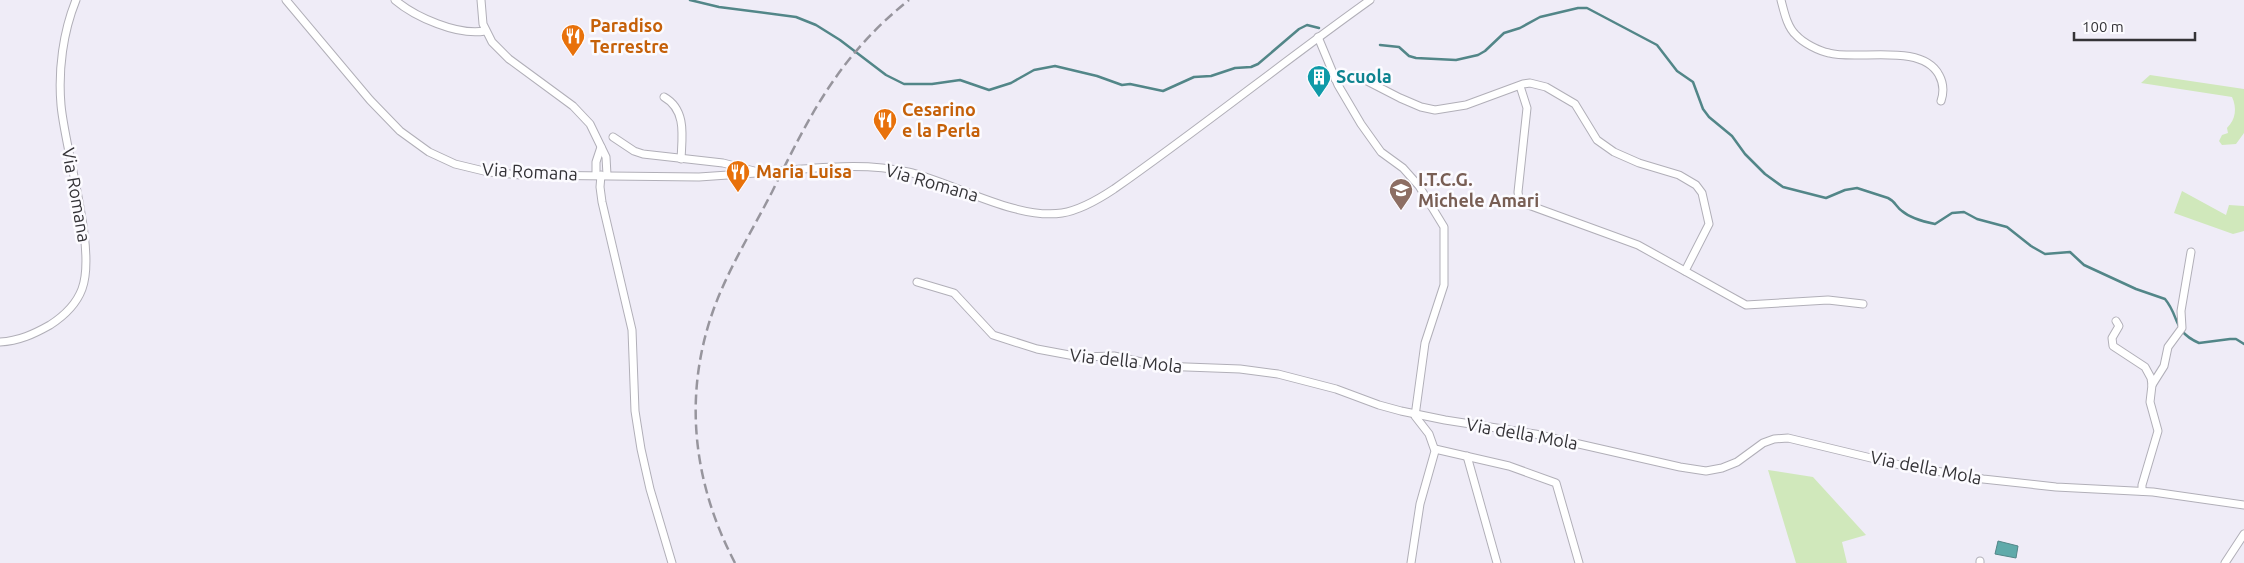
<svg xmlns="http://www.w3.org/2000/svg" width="2244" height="563" viewBox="0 0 2244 563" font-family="Ubuntu,sans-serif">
<rect width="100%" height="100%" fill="#efecf7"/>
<!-- green -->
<g fill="#d0e8bb">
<path d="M2150 75 2244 89V133L2236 144 2222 145 2219 141 2222 135 2228 133 2227 128C2236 119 2237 108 2232 97L2141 83Z"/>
<polygon points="2182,191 2226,215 2229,205 2244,206 2244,231 2233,234 2174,213"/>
<polygon points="1768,470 1813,477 1866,535 1842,542 1847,563 1796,563"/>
</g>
<!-- water -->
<polygon fill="#5faaaa" stroke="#528688" points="1998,541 2018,546 2016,558 1995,554"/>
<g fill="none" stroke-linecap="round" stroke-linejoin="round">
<!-- stream -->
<g stroke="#528688" stroke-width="2.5">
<polyline points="690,0 719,7 796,17 816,25 840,40 886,75 904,84 932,84 960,80 989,90 1011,83 1034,70 1055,66 1097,76 1122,85 1130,84 1163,91 1194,77 1211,76 1235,68 1251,67 1258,64 1299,29 1307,25 1319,28"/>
<path d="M1380 45 1399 47 1409 56 1416 58 1456 60 1478 55 1485 51 1504 33 1520 28 1540 17 1578 8H1587L1657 45 1677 71 1693 82 1703 109 1709 117 1732 136 1745 154 1765 174 1783 187 1826 198 1845 190 1857 188 1888 198C1895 201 1896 207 1902 211 1910 218 1925 222 1935 224L1952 213 1964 212 1977 219 2007 227 2031 246 2045 254 2070 252 2084 265 2136 289 2165 299C2180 317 2172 331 2199 343L2230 339H2236L2244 344"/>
</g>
<!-- minor casing -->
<g stroke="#b1afb8" stroke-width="9">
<g id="minor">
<polyline points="286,0 370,100 400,131 429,152 455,164 488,172 521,175 699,177 773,172"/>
<path d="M395 0C415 17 458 36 485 31"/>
<polyline points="481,0 483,24 492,42 509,59 573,106 590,124 606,157 607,175"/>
<path d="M1781 0C1784 11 1787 27 1796 35 1803 43 1819 51 1829 53 1856 61 1922 42 1939 75 1944 84 1944 92 1941 101"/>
<polyline points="1318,37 1338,85 1361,124 1381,152 1403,168 1419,186 1444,227 1444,285 1425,343 1415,416 1429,434 1435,451 1420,504 1411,563"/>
<polyline points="1335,79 1350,77 1365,80 1400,98 1421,107 1435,110 1466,105 1523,84 1530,83 1546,87 1575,104 1597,140 1614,152 1639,163 1679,175 1696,185 1702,193 1709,224 1685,271"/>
<polyline points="1520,86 1527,108 1518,192 1519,199 1523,203 1638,245 1746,305 1828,300 1863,304"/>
<path d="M664 97C687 110 682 137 681 159"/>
<polyline points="613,137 634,151 643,154 723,163 758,172"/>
<path d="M789 170C829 167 868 163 908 172 954 183 1016 220 1062 213 1081 210 1099 199 1114 189 1201 128 1283 62 1370 0"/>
<polyline points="596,175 596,162 601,147"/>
<polyline points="601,175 600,187 602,202 632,330 635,411 641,449 650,489 672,563"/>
<polyline points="917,282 954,293 993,335 1037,349 1080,357 1114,356 1160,366 1240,369 1278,374 1336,389 1379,405 1401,411 1445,420 1535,434 1680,467 1706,471 1722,468 1737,462 1763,443 1774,439 1788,438 1900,465 1983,479 2056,487 2153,492 2244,505"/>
<polyline points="2116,321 2119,326 2112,338 2113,346 2145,367 2151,378 2152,385 2150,402 2158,431 2142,485 2142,491"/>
<path d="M0 342C19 341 34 334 50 325 64 316 76 305 82 289 97 249 65 151 61 105 58 70 63 32 76 0"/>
<polyline points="2152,385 2164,366 2168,347 2182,328 2181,311 2191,252"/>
<polyline points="1435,449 1509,466 1556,483 1579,563"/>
<polyline points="1467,456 1497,563"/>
<polyline points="1980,561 1980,563"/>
<polyline points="2225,563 2244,534"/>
</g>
</g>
<!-- minor -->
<use href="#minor" stroke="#fff" stroke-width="7"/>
<!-- rail -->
<path stroke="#97959d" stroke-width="2.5" stroke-dasharray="10 5" stroke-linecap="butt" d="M735 563C693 483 683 396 713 311 728 269 752 231 772 192 810 114 840 55 909 0"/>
<!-- minor-bridge casing -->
<g stroke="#b1afb8" stroke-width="9" stroke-linecap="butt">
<polyline id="minor-bridge" points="773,172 789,170"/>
</g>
<!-- minor-bridge -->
<use href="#minor-bridge" stroke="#fff" stroke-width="7"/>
</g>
<!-- icons -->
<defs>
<g id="restaurant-pin" transform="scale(1.25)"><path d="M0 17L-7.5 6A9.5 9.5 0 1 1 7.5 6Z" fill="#e8710a" stroke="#fcfbff"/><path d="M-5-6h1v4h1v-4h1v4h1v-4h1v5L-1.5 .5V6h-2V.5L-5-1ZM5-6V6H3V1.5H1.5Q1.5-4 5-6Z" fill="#fff"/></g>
<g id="building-pin" transform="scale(1.25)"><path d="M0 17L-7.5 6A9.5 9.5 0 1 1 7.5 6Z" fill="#0f9aa8" stroke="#fcfbff"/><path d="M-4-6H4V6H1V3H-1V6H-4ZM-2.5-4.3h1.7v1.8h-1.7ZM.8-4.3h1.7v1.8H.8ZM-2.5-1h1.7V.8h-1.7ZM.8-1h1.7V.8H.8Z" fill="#fff"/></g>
<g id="school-pin" transform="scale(1.25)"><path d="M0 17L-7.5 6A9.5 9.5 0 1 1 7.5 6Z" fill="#8d6e63" stroke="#fcfbff"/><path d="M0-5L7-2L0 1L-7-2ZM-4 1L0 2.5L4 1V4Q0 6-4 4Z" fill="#fff"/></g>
</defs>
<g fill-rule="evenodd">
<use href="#restaurant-pin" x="573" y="36"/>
<use href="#building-pin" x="1319" y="77"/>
<use href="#restaurant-pin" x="885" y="120"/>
<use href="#restaurant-pin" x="738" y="172"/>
<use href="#school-pin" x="1401" y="190"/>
</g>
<g text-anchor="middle" stroke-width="5" stroke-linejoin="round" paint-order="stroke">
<!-- food labels -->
<g font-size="18" font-weight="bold" fill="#c56008" stroke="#fcfbff" text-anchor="start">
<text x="590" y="32">Paradiso<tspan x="590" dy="21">Terrestre</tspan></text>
<text x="902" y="116">Cesarino<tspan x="902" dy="21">e la Perla</tspan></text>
<text x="756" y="178">Maria Luisa</text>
</g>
<!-- culture labels -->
<g font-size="18" font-weight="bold" fill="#0d838f" stroke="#fcfbff" text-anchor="start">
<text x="1336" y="83">Scuola</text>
</g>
<!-- street labels -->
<g font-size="18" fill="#343337" stroke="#fcfbff">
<text transform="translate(530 172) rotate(3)" y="6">Via Romana</text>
<text transform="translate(932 183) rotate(16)" y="6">Via Romana</text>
<text transform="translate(76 195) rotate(80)" y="6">Via Romana</text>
<text transform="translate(1126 361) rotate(6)" y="6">Via della Mola</text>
<text transform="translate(1522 434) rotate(10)" y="6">Via della Mola</text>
<text transform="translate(1926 468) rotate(11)" y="6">Via della Mola</text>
</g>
<!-- education labels -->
<g font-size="18" font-weight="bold" fill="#785e54" stroke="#fcfbff" text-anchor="start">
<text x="1418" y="186">I.T.C.G.<tspan x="1418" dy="21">Michele Amari</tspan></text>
</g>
</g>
<!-- scale -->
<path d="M2074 32v8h121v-8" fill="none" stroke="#343337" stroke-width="2.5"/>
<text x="2082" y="32" font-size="15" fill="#343337" stroke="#fcfbff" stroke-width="4" paint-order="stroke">100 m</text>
</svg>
